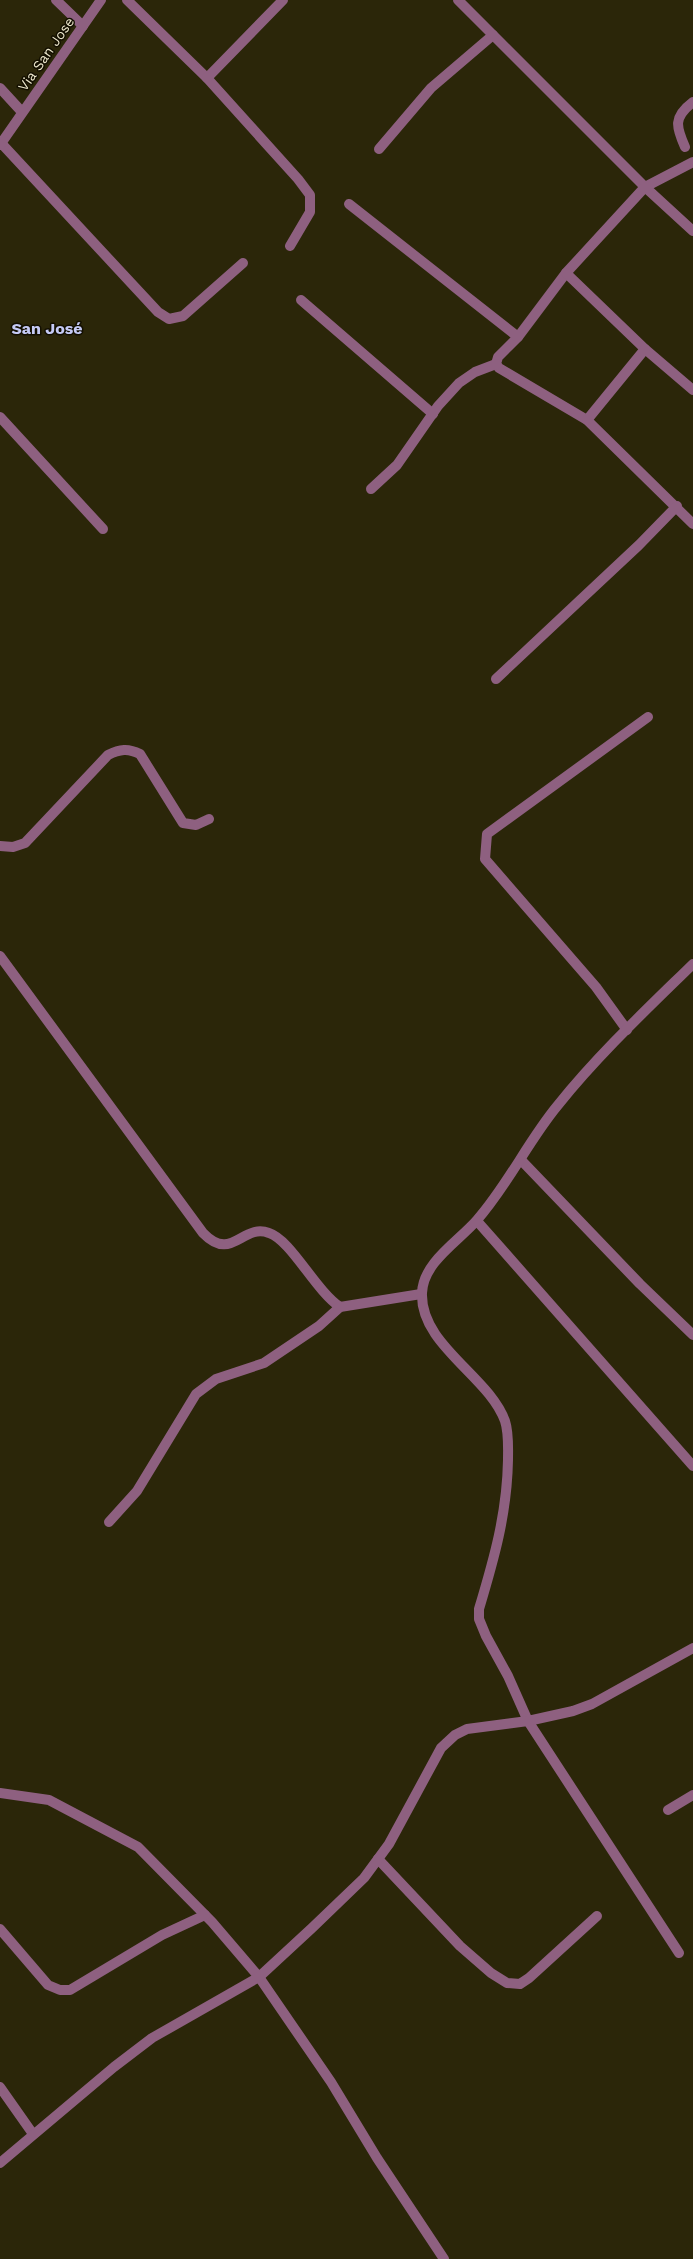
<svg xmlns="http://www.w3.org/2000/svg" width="693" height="2259" viewBox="0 0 693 2259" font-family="'Work Sans',sans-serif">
<rect width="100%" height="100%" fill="#2b2609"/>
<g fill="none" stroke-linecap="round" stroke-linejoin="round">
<!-- minor -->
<g stroke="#8e6080" stroke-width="10">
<polyline points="56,0 83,26"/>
<polyline points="127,0 207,78 298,179 310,195 310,212 290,246"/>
<polyline points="458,0 645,187 693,231"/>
<polyline points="207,78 283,0"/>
<polyline points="0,88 22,112"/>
<polyline points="1,143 158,312 169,319 183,316 243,263"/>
<polyline points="0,145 101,0"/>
<path d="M685 147C676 127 673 117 693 102"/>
<polyline points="379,149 431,88 493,35"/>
<polyline points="693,162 645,187 566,273 518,337 498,357 496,364 499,368 587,420 693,524"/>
<polyline points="349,204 518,337"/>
<polyline points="566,273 645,349 693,390"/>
<polyline points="301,300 433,414"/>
<polyline points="0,417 103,529"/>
<polyline points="587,420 645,349"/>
<polyline points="371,489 397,465 438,406 459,383 475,372 496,364"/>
<polyline points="496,679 639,545 677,506"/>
<path d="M0 846 13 847 25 843 108 755C120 749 128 748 140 754L183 823 196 825 209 819"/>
<path d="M0 956 203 1233C232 1263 242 1223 269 1233 291 1240 315 1290 340 1307"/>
<polyline points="627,1030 596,987 485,859 487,834 648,717"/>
<polyline points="521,1160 640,1284 693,1335"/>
<polyline points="477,1221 693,1466"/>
<polyline points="109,1522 137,1491 196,1394 216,1379 264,1363 319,1326 340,1307 421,1294"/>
<polyline points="0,1793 49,1800 138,1847 212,1922 259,1977 331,2082 377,2158 444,2259"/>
<polyline points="668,1810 693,1795"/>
<polyline points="378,1859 460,1946 491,1973 507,1983 520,1984 529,1978 597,1916"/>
<polyline points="0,1929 48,1985 60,1990 70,1990 162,1935 205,1915"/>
<path d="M679 1953 528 1721 508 1676 486 1636 479 1619V1609C494 1559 507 1514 508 1460 508 1448 509 1433 505 1421 489 1376 420 1345 422 1293 423 1262 459 1241 477 1220 508 1185 528 1141 558 1105 598 1055 647 1009 693 964"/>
<polyline points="0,2087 33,2134"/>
<polyline points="0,2163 114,2067 152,2038 259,1977 312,1928 364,1878 389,1844 441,1748 455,1735 467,1729 528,1721 573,1711 592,1704 693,1648"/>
</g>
</g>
<g text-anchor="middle" stroke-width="3" stroke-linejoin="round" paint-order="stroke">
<!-- street labels -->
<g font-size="14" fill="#ece7cb" stroke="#130f00">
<text transform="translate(46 54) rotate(-55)" y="5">Via San Jose</text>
</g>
<!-- quarter labels -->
<g font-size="16" font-weight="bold" fill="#c5caf5" stroke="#130f00">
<text x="47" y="334">San José</text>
</g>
</g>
</svg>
